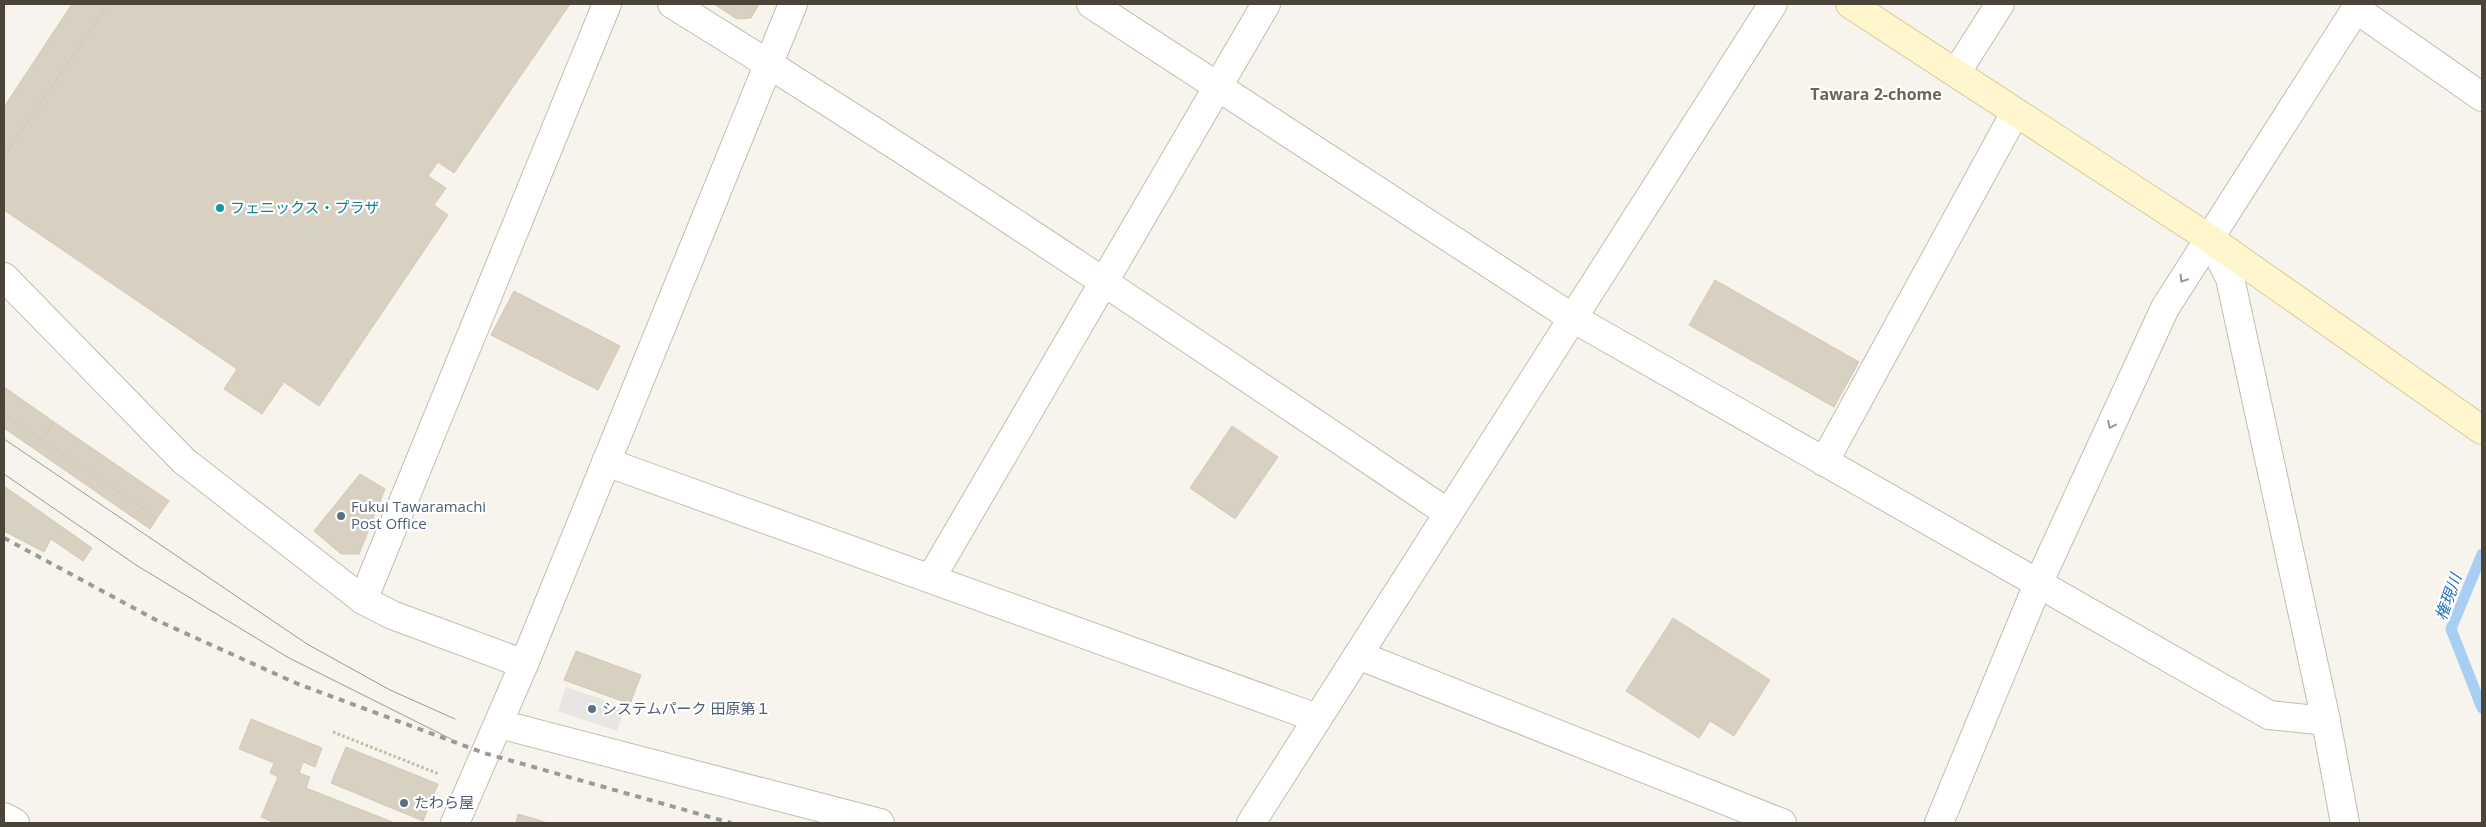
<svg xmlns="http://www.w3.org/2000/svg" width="2486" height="827" viewBox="0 0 2486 827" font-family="'Open Sans','Noto Sans JP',sans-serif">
<rect width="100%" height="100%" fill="#f6f4ec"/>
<!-- parking -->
<polygon fill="#e8e6e3" points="566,687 625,707 617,731 558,711"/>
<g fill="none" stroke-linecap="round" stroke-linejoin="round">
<!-- stream -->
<polyline stroke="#a8cff3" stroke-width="11" points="2482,554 2451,629 2482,708"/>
</g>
<!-- building -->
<g fill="#d8d1c1" stroke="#d4c9b3">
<polygon points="72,4 108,4 4,157 4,107"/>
<polygon points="108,4 570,4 454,173 438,162 428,176 446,188 434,205 448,215 319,406 284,382 262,414 224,389 237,369 4,210 4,157"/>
<polygon points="714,4 759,4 751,18 737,19"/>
<polygon points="1715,280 1859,362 1834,407 1689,325"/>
<polygon points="514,291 620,346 598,390 491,335"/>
<polygon points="4,387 54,422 42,440 4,414"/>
<polygon points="4,414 157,518 150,529 4,428"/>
<polygon points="54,422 169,501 157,518 42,440"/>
<polygon points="1232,426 1278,457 1235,519 1190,488"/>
<polygon points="360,474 385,489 359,554 341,554 314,531"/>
<polygon points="4,486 92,548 83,561 51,539 44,552 4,531"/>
<polygon points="1673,618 1770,680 1734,736 1710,721 1699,738 1626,691"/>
<polygon points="576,651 641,675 630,704 564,680"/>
<polygon points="251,719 322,748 315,767 303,762 299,773 310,777 306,788 395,823 275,823 261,817 278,777 270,773 274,763 239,749"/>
<polygon points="346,747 438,784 423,821 331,783"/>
<polygon points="518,814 548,823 516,823"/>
</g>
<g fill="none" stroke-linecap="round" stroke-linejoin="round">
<!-- street casing -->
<g stroke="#c2bdae" stroke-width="30">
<g id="street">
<path d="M672 4C935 166 1191 340 1448 513"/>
<polyline points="1091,4 1571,317 2269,715 2326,721"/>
<polyline points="2356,9 2482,97"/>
<polyline points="1956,73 2000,4"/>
<polyline points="2210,239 2230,278 2326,721 2345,823"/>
<polyline points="4,277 184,461 363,600 392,615 524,664"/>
<polyline points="606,462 1317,718"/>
<polyline points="1824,462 2015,113"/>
<polyline points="931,578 1266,4"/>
<polyline points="363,600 607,4"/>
<polyline points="1358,655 1782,823"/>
<polyline points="499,724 880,823"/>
<polyline points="4,817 15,823"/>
<polyline points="455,823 524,664 793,4"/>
<polyline points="1251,823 1773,4"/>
<polyline points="1939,823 2038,584 2165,308 2359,4"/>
</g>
</g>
<!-- secondary casing -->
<g stroke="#d7cb9b" stroke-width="30">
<polyline id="secondary" points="1850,4 2210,239 2482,430"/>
</g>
<!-- path -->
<polyline stroke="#c5ba9e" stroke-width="3" stroke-dasharray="2.5 2.5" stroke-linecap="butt" points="333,732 439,774"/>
<!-- street -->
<use href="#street" stroke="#fff" stroke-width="28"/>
<!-- secondary -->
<use href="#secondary" stroke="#fff6cd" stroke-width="28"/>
<!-- tram -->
<g stroke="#9a9a9a" stroke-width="1">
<polyline points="4,439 307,644 390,690 455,719"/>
<polyline points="4,474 136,565 289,658 451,739"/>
</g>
<!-- rail -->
<polyline stroke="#9a9a9a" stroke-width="4" stroke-dasharray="6 6" stroke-linecap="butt" points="4,538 156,620 298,684 484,753 731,823"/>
</g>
<!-- one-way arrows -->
<defs><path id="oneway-chevron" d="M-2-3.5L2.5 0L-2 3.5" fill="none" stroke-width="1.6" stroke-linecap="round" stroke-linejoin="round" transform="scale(1.25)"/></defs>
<g stroke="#9c9992">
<use href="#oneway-chevron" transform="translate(2183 279) rotate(122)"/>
<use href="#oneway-chevron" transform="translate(2111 425) rotate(115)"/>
</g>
<!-- markers -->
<circle fill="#0f9aa8" stroke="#fff" stroke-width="2" cx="220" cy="208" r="5"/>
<g fill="#5c6f8a" stroke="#fff" stroke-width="2">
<circle cx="341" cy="516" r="5"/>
<circle cx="592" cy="709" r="5"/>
<circle cx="404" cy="803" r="5"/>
</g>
<g text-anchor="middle" stroke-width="4.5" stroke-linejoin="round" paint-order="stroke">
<!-- culture labels -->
<g font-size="15" fill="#0d838f" stroke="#fff" text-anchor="start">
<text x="230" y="213">フェニックス・プラザ</text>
</g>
<!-- service labels -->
<g font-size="15" fill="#4e5e75" stroke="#fff" text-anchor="start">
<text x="351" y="512">Fukui Tawaramachi<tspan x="351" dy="17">Post Office</tspan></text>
<text x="602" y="714">システムパーク 田原第１</text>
<text x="414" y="808">たわら屋</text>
</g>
<!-- neighbourhood labels -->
<g font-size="16" font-weight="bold" fill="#6f644f" stroke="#fff">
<text x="1876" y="100">Tawara 2-chome</text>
</g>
<!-- water labels -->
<g font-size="16" font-style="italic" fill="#2c75bd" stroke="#fff">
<text transform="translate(2448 597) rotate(-70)" y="6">権現川</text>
</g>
</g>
<!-- border -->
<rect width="2486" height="827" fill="none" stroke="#4b4539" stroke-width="10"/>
</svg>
